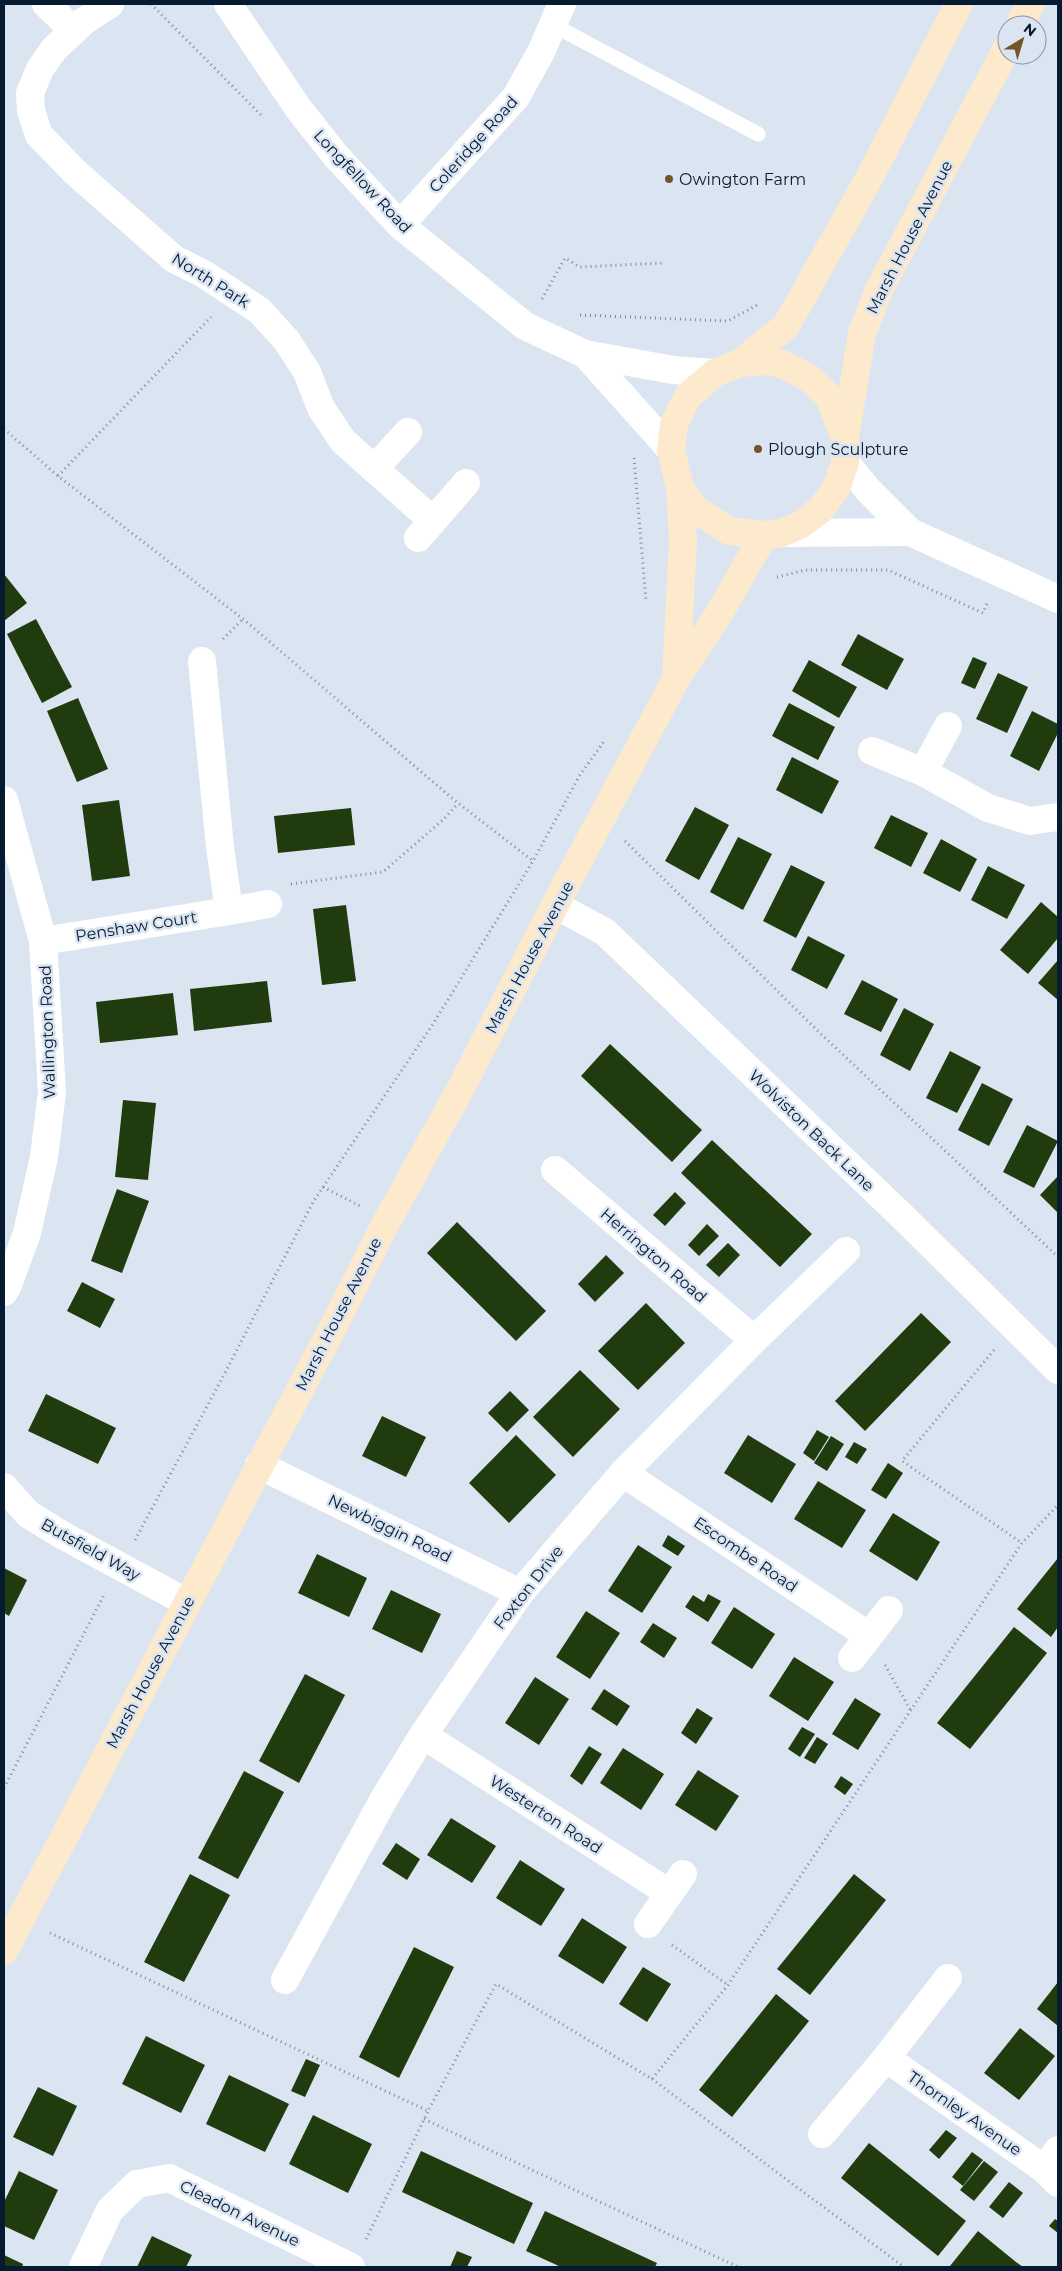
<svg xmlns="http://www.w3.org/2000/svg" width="1062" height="2271" viewBox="0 0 1062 2271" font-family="Montserrat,sans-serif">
<rect width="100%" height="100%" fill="#dbe5f2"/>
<!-- building -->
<g fill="#203b0d">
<polygon points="4,574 27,603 4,621"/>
<polygon points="36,619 72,687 42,703 7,634"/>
<polygon points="858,634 904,659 887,690 841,665"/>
<polygon points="973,657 987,663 975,689 961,683"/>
<polygon points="809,660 857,687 839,718 792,691"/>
<polygon points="998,673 1028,687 1007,733 976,719"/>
<polygon points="78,698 108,769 77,782 47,711"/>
<polygon points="789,703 835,727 818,760 772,736"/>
<polygon points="1032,711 1058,724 1058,733 1039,771 1010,756"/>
<polygon points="792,757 839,781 822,814 776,790"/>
<polygon points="119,800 130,876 92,881 82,805"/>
<polygon points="695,807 729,825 699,880 665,861"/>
<polygon points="351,808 355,845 278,853 274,816"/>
<polygon points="891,815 928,833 911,867 874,848"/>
<polygon points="738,837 772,854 743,910 710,892"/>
<polygon points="941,839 977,859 960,892 923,873"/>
<polygon points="791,865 825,882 796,938 763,921"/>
<polygon points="988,866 1025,885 1007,919 971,900"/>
<polygon points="1041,902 1058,917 1058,938 1028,974 1000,950"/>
<polygon points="346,905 356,981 322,985 313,909"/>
<polygon points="808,936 845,955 827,989 791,970"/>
<polygon points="1058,960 1058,1000 1038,983"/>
<polygon points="862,980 898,999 881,1032 844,1014"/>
<polygon points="267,981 272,1022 194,1031 190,989"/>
<polygon points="173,993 178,1035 100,1043 96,1002"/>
<polygon points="904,1008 934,1024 910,1071 880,1055"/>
<polygon points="610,1044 702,1130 672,1162 581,1076"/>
<polygon points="950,1051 981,1067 957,1113 926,1098"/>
<polygon points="982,1083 1013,1099 989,1146 958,1130"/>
<polygon points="123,1100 156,1103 148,1180 115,1177"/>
<polygon points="1027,1125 1058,1141 1034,1188 1003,1172"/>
<polygon points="712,1140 812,1234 780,1267 681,1173"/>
<polygon points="1058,1176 1058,1213 1040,1195"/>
<polygon points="117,1189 149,1201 122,1273 91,1261"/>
<polygon points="675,1192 686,1203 665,1226 653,1215"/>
<polygon points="457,1222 546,1311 516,1341 427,1253"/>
<polygon points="707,1224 719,1236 699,1256 688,1245"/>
<polygon points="728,1243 740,1255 719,1277 706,1265"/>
<polygon points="606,1255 624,1273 595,1302 578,1284"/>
<polygon points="82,1282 115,1299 100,1328 67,1311"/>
<polygon points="646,1303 685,1343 638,1390 598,1351"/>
<polygon points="921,1313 951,1342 865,1431 835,1401"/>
<polygon points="580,1370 620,1409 573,1457 533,1417"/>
<polygon points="510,1391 529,1410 507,1432 488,1413"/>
<polygon points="46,1394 116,1428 98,1464 28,1431"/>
<polygon points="382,1416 426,1437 406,1477 362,1456"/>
<polygon points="817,1430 829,1437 814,1461 803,1453"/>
<polygon points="516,1435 556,1475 509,1523 469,1483"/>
<polygon points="748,1435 796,1464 772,1503 724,1473"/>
<polygon points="831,1436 844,1444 827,1471 814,1463"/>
<polygon points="854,1442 867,1449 857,1464 845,1457"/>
<polygon points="888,1463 903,1473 886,1499 871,1490"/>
<polygon points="818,1481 866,1510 842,1548 794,1519"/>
<polygon points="893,1513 940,1542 917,1581 869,1551"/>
<polygon points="668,1535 685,1546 678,1556 662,1546"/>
<polygon points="638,1545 672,1567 642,1613 608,1591"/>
<polygon points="317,1554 367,1578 349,1617 298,1593"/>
<polygon points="1058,1558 1058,1627 1051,1637 1017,1609"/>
<polygon points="4,1568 27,1580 9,1616 4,1613"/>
<polygon points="391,1590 441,1614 422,1653 372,1629"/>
<polygon points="708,1594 721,1601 708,1622 685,1607 693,1595 704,1602"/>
<polygon points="734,1607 775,1634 752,1669 711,1643"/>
<polygon points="586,1611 620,1633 590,1679 556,1657"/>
<polygon points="653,1623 677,1638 664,1658 640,1642"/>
<polygon points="1014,1627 1047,1653 970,1749 937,1723"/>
<polygon points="794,1657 834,1682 808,1721 769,1696"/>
<polygon points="305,1674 345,1695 299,1783 259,1761"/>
<polygon points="535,1677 569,1699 539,1745 505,1723"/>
<polygon points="604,1689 630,1706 617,1726 591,1709"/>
<polygon points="855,1698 881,1714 858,1750 832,1734"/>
<polygon points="697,1708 713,1718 696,1744 681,1733"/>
<polygon points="802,1727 815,1734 800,1757 788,1749"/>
<polygon points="817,1737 828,1744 815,1764 804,1758"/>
<polygon points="589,1746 602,1754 582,1785 570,1776"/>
<polygon points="623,1748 664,1774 641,1810 600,1783"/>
<polygon points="698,1770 739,1796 716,1831 675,1805"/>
<polygon points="244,1771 284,1792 238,1879 198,1858"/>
<polygon points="841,1776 853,1784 845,1795 834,1787"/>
<polygon points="451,1818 496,1846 472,1883 427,1855"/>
<polygon points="396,1843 420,1859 407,1880 382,1864"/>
<polygon points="520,1860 565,1889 541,1926 496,1898"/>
<polygon points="190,1874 230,1895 184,1982 144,1962"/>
<polygon points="854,1874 886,1900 810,1995 777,1969"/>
<polygon points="582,1918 627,1947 603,1984 558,1956"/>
<polygon points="414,1947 454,1967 399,2078 359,2057"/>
<polygon points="643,1967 671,1984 647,2022 619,2004"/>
<polygon points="1058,1982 1058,2026 1037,2009"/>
<polygon points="776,1994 809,2021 732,2117 699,2090"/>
<polygon points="1020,2028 1055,2056 1019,2100 984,2073"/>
<polygon points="146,2036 205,2065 181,2113 122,2084"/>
<polygon points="306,2059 320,2065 305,2097 291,2091"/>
<polygon points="229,2075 289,2104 265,2152 206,2124"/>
<polygon points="38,2087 77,2106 53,2156 13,2137"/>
<polygon points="313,2115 372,2144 348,2193 289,2164"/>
<polygon points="946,2130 957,2138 939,2159 929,2150"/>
<polygon points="869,2143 966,2221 938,2256 841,2178"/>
<polygon points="421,2151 533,2203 514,2244 402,2192"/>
<polygon points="972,2152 983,2160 963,2186 952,2177"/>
<polygon points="984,2161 998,2172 974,2201 960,2190"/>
<polygon points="19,2171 58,2190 34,2240 4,2226 4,2202"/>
<polygon points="1009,2182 1023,2193 1003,2218 989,2207"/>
<polygon points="545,2211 657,2263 655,2267 561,2267 526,2251"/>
<polygon points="1055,2219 1058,2221 1058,2233 1049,2226"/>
<polygon points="978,2231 1016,2262 1023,2267 952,2267 950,2266"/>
<polygon points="152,2236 192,2255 186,2267 137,2267"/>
<polygon points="457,2251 472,2257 467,2267 450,2267"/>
<polygon points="4,2255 23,2264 22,2267 4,2267"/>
</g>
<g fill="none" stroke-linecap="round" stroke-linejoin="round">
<!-- path -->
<g stroke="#7d8b9d" stroke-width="3" stroke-dasharray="1 4" stroke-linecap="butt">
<polyline points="151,4 263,117"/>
<polyline points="542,299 565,258 580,267 664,263"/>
<polyline points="580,315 728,321 759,304"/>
<polyline points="4,429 58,476 243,619 453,799 533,861"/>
<polyline points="634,458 646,601"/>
<polyline points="58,476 211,317"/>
<polyline points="777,577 805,570 888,570 983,613 988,601"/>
<polyline points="223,639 243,619"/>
<polyline points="625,841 821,1034 1058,1257"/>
<polyline points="291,884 383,872 444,819 458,803"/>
<polyline points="323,1187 360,1206"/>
<polyline points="994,1350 902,1461 1022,1543"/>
<polyline points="135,1540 226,1371 313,1202 433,1024 533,861 580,775 605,740"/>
<polyline points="885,1665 911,1711"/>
<polyline points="4,1788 105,1593"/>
<polyline points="50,1933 428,2111 496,1984 652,2079 728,1985 1022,1543 1058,1505"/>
<polyline points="672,1945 728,1985"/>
<polyline points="652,2079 904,2267"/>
<polyline points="424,2119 738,2267"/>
<polyline points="366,2239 428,2111"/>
</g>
<!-- lane -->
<polyline stroke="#fff" stroke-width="15" points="553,25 758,134"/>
<!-- street -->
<g stroke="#fff" stroke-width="28">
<polyline points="46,4 74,31"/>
<polyline points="110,4 84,21 54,49 40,69 30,93 31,111 39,135 75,172 174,259 204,274 260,311 287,341 307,372 321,408 343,441 433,521"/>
<polyline points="228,4 298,108 336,156 400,225 525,326 585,354 673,370 715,373"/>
<polyline points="400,225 516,97 541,52 562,4"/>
<polyline points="585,354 671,450"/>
<polyline points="845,462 869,491 910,532 1058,599"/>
<polyline points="374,469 408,432"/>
<polyline points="782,533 910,532"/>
<polyline points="418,538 466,483"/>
<polyline points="872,751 923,772 988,808 1030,821 1058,817"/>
<polyline points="923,772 948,726"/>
<polyline points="4,800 43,941 52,1092 44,1157 27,1233 8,1285 4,1292"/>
<polyline points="555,905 605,932 906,1220 1058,1370"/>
<polyline points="229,911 268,904"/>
<polyline points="43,941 229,911 220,847 202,661"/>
<polyline points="555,1170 754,1340"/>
<polyline points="259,1465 520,1593"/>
<polyline points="623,1473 869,1636"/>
<polyline points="4,1487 28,1514 62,1535 186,1602"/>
<polyline points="852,1658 889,1610"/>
<polyline points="423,1735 669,1893"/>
<polyline points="648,1924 683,1874"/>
<polyline points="285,1980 385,1797 423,1735 520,1593 623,1473 754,1340 846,1251"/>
<polyline points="886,2058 1044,2169 1058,2183"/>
<polyline points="822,2134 886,2058 948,1978"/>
<polyline points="1044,2169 1058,2150"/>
<polyline points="83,2267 110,2210 137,2184 169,2178 351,2267"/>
</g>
<!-- secondary -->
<g stroke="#fde9cc" stroke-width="28">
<polyline points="1019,25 1031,4"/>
<polyline points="740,363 786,326 867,182 959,4"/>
<polyline points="845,438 830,398 809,378 782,364 767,361 740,363 715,373 688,396 674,424 671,450 680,488 696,510 729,531 764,535 782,533 800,525 820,510 836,489 845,462 845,438 862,333 879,290 1007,48"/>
<polyline points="676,677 683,541 680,488"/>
<polyline points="4,1951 334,1325 387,1221 462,1086 555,905 676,679 717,617 764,535"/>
</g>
</g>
<!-- markers -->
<g fill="#725428" stroke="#dbe5f2" stroke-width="2">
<circle cx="669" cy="179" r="5"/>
<circle cx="758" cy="449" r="5"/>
</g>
<g text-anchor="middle" stroke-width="5" stroke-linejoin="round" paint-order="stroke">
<!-- street labels -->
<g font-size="16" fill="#061a31" stroke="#dbe5f2">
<text transform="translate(473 144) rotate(-48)" y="6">Coleridge Road</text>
<text transform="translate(363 181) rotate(47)" y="6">Longfellow Road</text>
<text transform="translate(909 237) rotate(-63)" y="6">Marsh House Avenue</text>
<text transform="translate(211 280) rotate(32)" y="6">North Park</text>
<text transform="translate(136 926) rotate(-9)" y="6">Penshaw Court</text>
<text transform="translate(529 957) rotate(-62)" y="6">Marsh House Avenue</text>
<text transform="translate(47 1032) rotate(-92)" y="6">Wallington Road</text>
<text transform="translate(812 1130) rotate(44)" y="6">Wolviston Back Lane</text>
<text transform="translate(654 1255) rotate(41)" y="6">Herrington Road</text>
<text transform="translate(338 1314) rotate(-63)" y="6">Marsh House Avenue</text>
<text transform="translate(390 1528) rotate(26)" y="6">Newbiggin Road</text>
<text transform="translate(91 1549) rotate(29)" y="6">Butsfield Way</text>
<text transform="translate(746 1554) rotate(34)" y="6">Escombe Road</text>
<text transform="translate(528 1587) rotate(-52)" y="6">Foxton Drive</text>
<text transform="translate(150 1672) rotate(-62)" y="6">Marsh House Avenue</text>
<text transform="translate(546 1814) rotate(33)" y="6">Westerton Road</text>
<text transform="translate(965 2113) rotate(35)" y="6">Thornley Avenue</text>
<text transform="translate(240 2213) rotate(26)" y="6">Cleadon Avenue</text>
</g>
<!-- poi labels -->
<g font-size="16" fill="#061a31" stroke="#dbe5f2" text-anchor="start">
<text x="679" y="185">Owington Farm</text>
<text x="768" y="455">Plough Sculpture</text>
</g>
</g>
<!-- border -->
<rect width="1062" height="2271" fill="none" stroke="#061a31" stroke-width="10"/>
<!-- north arrow -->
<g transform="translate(1022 40) rotate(38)"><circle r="24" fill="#dbe5f2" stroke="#8694a5"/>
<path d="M0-4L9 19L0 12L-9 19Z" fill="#725428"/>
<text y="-8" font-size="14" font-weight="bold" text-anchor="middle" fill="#061a31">N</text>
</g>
</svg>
